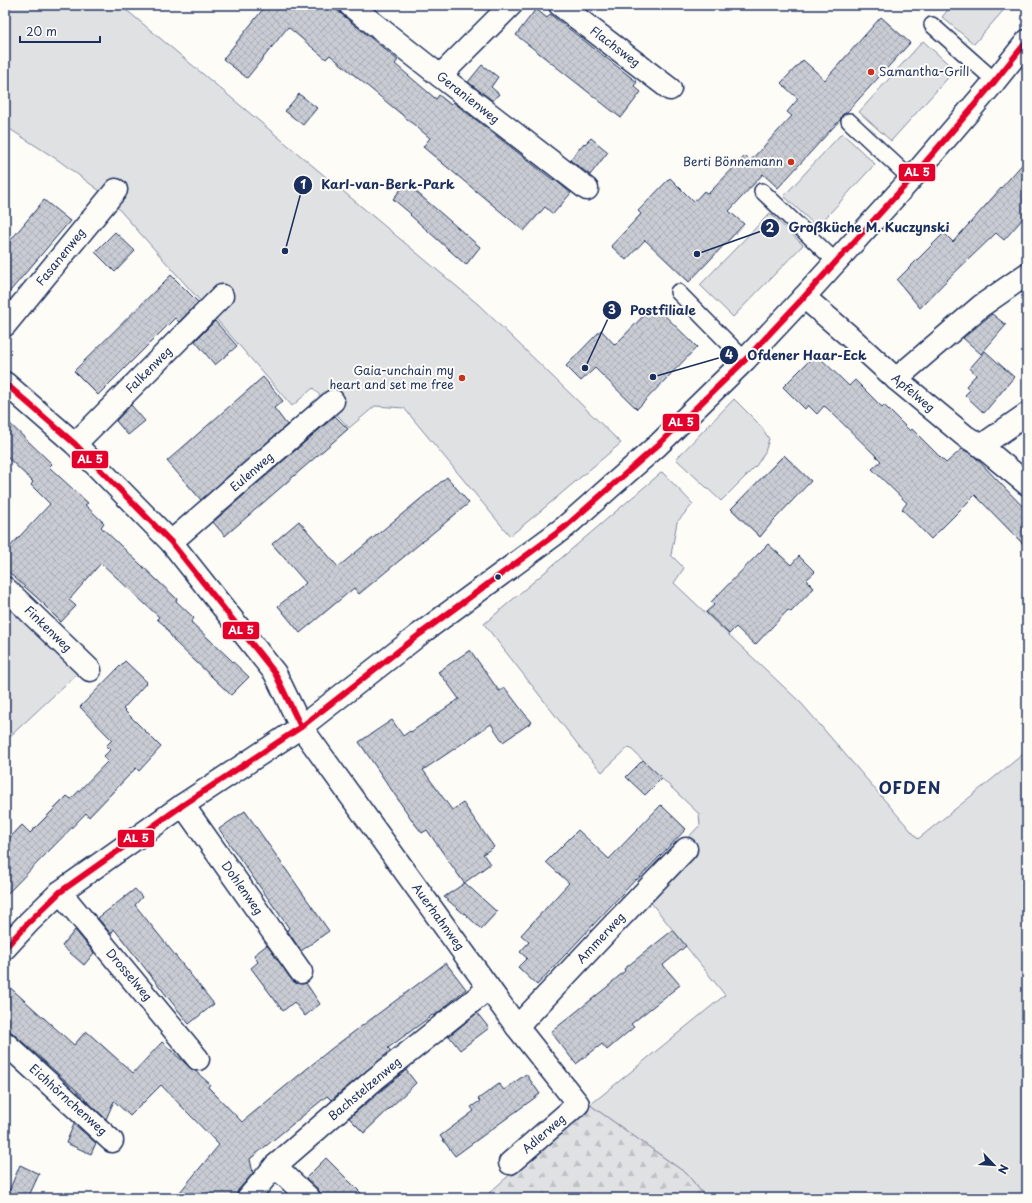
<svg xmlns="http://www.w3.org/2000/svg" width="1032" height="1203" viewBox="0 0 1032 1203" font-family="'Playpen Sans',sans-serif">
<defs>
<pattern id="forest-firs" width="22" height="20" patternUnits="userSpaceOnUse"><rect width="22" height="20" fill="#e0e1e3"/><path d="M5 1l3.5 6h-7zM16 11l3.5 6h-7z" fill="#c0c1c5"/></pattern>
<pattern id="building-cross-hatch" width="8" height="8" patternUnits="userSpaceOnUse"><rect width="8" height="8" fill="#c9ccd3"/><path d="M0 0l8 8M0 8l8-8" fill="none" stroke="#acb0b8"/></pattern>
</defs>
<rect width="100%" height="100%" fill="#fdfcf7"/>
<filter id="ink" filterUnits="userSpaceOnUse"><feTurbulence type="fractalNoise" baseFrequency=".025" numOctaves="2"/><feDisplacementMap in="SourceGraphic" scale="8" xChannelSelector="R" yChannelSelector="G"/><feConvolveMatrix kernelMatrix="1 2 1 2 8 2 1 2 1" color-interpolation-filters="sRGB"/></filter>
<g filter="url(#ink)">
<!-- green -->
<g fill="#e0e1e3" stroke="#7e88a0">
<polygon points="5,5 118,5 130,13 479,305 621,443 543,509 510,536 404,408 375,406 349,428 313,388 292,406 210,312 108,197 58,160 5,126"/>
<polygon points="952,5 1008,5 974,44 942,17"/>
<polygon points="923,41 955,70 891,141 859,112"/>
<polygon points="842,133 875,164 817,227 784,196"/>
<polygon points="770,213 803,245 733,317 700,285"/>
<polygon points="734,399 761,426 769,439 765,452 756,466 721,501 676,459"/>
<polygon points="662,472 693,504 677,522 671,555 684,568 674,583 802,704 918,839 1027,751 1027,1198 706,1198 687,1174 590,1105 725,995 648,899 681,845 700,825 699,814 629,747 602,772 583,751 484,624"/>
<polygon points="15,606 82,669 5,741 5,619"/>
</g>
<!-- forest -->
<polygon fill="url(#forest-firs)" stroke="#7e88a0" points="590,1105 687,1174 706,1198 483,1198"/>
<!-- building -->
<g fill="url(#building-cross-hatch)" stroke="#1b2f5e">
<polygon points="260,5 330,5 398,60 395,64 436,99 439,95 451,105 453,102 553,180 554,179 571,193 553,214 545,207 524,231 423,147 430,138 330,55 326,59 288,27 247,78 223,59 264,8"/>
<polygon points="536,9 547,18 550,14 637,82 634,86 641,92 621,118 516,35"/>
<polygon points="881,17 910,43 847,112 842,115 840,120 778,188 763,174 729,211 744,224 689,282 645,240 626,260 611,246 641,214 638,211 670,178 694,202 704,191 708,194 745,156 750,161 792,116 787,112 798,99 781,83 803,60 825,80"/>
<polygon points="482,65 498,77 491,87 499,94 493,101 468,82"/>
<polygon points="299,94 317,108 303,125 285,111"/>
<polygon points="591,138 608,152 590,175 570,160 584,143 585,144"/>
<polygon points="1027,159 1027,214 1004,240 996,233 947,280 920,308 897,280 944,233 953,242"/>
<polygon points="406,183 480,247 466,265 410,215 411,214 393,199"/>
<polygon points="44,200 70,221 5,297 5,247"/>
<polygon points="115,232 135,251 115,272 95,252"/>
<polygon points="171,275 198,302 179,322 175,318 98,395 74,371"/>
<polygon points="654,305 697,347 637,409 595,368 581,381 566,366 601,330 615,345"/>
<polygon points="992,314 1006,325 981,354 963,338"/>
<polygon points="215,321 237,346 215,365 195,341"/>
<polygon points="985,351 1014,377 984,413 965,395 970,390 966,386 976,375 970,368"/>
<polygon points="816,354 849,386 855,380 882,407 884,405 910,431 912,429 946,463 962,449 973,455 1027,511 1027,548 975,495 931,539 902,509 907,503 872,469 881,461 827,408 824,406 817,414 808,405 805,409 783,387"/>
<polygon points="263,377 283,401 274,408 287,425 201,500 167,461"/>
<polygon points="131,405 145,421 128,435 116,421"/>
<polygon points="335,416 348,429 225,536 213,522"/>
<polygon points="5,419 52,464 49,467 88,503 85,505 104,523 101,527 177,599 176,601 194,618 191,622 249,677 231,695 175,642 164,625 157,619 159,617 101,563 69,600 76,606 61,622 44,605 45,605 5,569 5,552 50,504 31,485 33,482 5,455"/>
<polygon points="784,455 811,481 774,520 760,537 731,509"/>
<polygon points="447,477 469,503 359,594 354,588 300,633 278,606 306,583 272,544 299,521 338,567"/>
<polygon points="768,544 791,565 799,556 815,572 806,580 814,588 791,612 788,610 755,645 736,627 729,634 706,612 714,605 711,602"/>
<polygon points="470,650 499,691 505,688 524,713 532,722 503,742 491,724 423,770 452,810 463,803 494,847 483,854 490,864 464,883 427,830 422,833 414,823 359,742 392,720 403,736 410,731 411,732 459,699 446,681 438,672"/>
<polygon points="125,661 147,682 123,709 161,747 139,771 136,768 89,817 86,813 5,896 5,843 22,825 30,833 67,796 71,799 108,761 103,757 110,750 106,746 112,740 80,707"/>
<polygon points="643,760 662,778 645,795 626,777"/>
<polygon points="661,805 686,829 637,880 636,879 537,985 518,967 527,958 520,952 529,942 521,935 569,883 546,862 578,830 609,859"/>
<polygon points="245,811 329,931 301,951 287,930 289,928 219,829"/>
<polygon points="465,883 497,912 481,929 464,913 464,914 444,897"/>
<polygon points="135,889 142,897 135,905 214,1004 189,1024 114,929 111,934 98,918"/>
<polygon points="75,930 94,953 84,965 62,946"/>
<polygon points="673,930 686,946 663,965 680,985 631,1024 634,1027 607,1050 602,1044 576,1064 551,1032 612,983 612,982 625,971 624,969"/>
<polygon points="267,945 291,979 296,983 302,984 306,983 320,1004 305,1016 294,1002 283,1011 251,968 258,962 254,955"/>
<polygon points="446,963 466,989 434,1016 432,1015 430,1017 388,1048 391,1051 331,1100 327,1096 250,1159 253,1173 238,1190 236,1198 175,1198 219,1145 161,1085 130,1116 114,1101 106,1119 85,1099 85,1098 5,1026 5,983 74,1045 86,1031 133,1073 162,1042 183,1061 189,1067 195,1071 210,1084 208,1087 242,1122 331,1049"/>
<polygon points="477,1013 489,1028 460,1050 449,1036"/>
<polygon points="406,1070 416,1083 364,1133 349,1118"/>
<polygon points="526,1074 540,1094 455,1156 440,1136 474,1111 471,1107 480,1101 478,1099 499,1084 504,1090"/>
<polygon points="74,1124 96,1143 91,1154 66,1143"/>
<polygon points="326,1158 366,1198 321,1198 321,1194 318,1189 306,1178"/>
<polygon points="20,1165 39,1174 28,1198 6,1198"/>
</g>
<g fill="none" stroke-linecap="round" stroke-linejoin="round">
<!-- lane casing -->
<g stroke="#1b2f5e" stroke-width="18">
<g id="lane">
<polyline points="932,25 995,81"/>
<polyline points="849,121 911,179"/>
<polyline points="762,191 836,262"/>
<polyline points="678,292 745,360"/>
</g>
</g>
<!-- street casing -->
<g stroke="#1b2f5e" stroke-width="25">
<g id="street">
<polyline points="350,5 440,76 587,189"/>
<polyline points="560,5 670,89"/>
<polyline points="440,76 511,5"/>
<polyline points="804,297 848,335 896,379 965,436 981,446 1027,484"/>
<polyline points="5,325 116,190"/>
<polyline points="896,379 981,306 1027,274"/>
<polyline points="5,383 75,444 171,542 275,673 301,727 517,1027 578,1104 510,1163"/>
<polyline points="75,444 222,296"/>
<polyline points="981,446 1027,414"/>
<polyline points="171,542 333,401"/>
<polyline points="5,588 90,670"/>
<polyline points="183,805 301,972"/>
<polyline points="60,892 198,1059"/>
<polyline points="517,1027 615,923 686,849"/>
<polyline points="5,1043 112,1141"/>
<polyline points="275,1166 309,1198"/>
<polyline points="248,1198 275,1166 375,1079 489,988"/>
</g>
</g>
<!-- secondary casing -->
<g stroke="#1b2f5e" stroke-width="25">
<polyline id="secondary" points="5,948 29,922 60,892 183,805 301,727 420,634 565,527 658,445 745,360 804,297 911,179 995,81 1027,41"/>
</g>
<!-- lane -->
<use href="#lane" stroke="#fdfcf7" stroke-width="15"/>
<!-- street -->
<use href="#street" stroke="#fdfcf7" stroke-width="22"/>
<!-- secondary -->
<use href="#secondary" stroke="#fdfcf7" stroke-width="22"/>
<!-- bus-1 casing -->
<g stroke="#fdfcf7" stroke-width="9">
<g id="bus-1">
<polyline points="5,383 75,444 171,542 275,673 301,727"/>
<polyline points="5,948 29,922 60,892 183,805 301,727 420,634 565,527 658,445 745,360 804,297 911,179 995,81 1027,41"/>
</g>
</g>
<!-- bus-1 -->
<use href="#bus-1" stroke="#e4002b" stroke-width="6"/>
</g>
</g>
<!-- markers -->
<g fill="#c8321e" stroke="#fdfcf7" stroke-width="1.5">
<circle cx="871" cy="72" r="4"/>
<circle cx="791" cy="162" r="4"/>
<circle cx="462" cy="378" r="4"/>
</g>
<circle fill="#1b2f5e" stroke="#fdfcf7" stroke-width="1.5" cx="498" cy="577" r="3.5"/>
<g text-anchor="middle" stroke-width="4" stroke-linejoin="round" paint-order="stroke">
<!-- street labels -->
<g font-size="12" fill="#1b2f5e" stroke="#fdfcf7">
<text transform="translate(615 47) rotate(37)" y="4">Flachsweg</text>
<text transform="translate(468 98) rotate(38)" y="4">Geranienweg</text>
<text transform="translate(61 257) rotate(-51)" y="4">Fasanenweg</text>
<text transform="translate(149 370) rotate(-45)" y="4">Falkenweg</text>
<text transform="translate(913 393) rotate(40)" y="4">Apfelweg</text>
<text transform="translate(252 472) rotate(-41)" y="4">Eulenweg</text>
<text transform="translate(48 629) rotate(44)" y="4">Finkenweg</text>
<text transform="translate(242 888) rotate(55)" y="4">Dohlenweg</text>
<text transform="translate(438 917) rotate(54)" y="4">Auerhahnweg</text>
<text transform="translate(601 938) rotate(-47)" y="4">Ammerweg</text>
<text transform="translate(129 975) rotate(50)" y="4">Drosselweg</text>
<text transform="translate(365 1089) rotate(-40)" y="4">Bachstelzenweg</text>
<text transform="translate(68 1100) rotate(42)" y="4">Eichhörnchenweg</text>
<text transform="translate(544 1134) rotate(-41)" y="4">Adlerweg</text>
</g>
<!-- poi labels -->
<g font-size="12" fill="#1b2f5e" stroke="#fdfcf7" text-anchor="end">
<text x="879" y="76" text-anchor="start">Samantha-Grill</text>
<text x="783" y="166">Berti Bönnemann</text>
<text x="454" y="375">Gaia-unchain my<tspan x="454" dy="14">heart and set me free</tspan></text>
</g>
<!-- district labels -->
<g font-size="16" font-weight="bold" letter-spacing="1" fill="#1b2f5e" stroke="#fdfcf7">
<text x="910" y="794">OFDEN</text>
</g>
</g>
<!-- callouts -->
<path fill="none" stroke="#1b2f5e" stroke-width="1.5" d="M285 251L303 185M697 254L770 228M585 368L612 310M653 377L729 355"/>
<g fill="#1b2f5e" stroke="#fdfcf7" stroke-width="1.5">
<circle cx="285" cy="251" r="4"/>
<circle cx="697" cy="254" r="4"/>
<circle cx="585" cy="368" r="4"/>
<circle cx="653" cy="377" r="4"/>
<circle cx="303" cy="185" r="10"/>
<circle cx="770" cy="228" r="10"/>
<circle cx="612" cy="310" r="10"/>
<circle cx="729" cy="355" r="10"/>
</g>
<g font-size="12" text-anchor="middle" font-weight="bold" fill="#fff">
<text x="303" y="189">1</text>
<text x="770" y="232">2</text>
<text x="612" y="314">3</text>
<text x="729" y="359">4</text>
</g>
<g font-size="13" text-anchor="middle" font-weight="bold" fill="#1b2f5e" stroke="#fdfcf7" stroke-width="4" stroke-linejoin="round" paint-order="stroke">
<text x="388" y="189">Karl-van-Berk-Park</text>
<text x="869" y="232">Großküche M. Kuczynski</text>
<text x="663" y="315">Postfiliale</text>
<text x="807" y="360">Ofdener Haar-Eck</text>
</g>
<g stroke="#fdfcf7" stroke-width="1.5">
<rect x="898" y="163" width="38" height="19" rx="4" fill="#e4002b"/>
<rect x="662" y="413" width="38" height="19" rx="4" fill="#e4002b"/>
<rect x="71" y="450" width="38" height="19" rx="4" fill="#e4002b"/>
<rect x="222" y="621" width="38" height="19" rx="4" fill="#e4002b"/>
<rect x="117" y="829" width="38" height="19" rx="4" fill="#e4002b"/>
</g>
<g font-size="11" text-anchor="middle" font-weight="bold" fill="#fff">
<text x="917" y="176">AL 5</text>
<text x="681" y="426">AL 5</text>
<text x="90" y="463">AL 5</text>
<text x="241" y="634">AL 5</text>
<text x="136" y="842">AL 5</text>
</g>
<!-- margin -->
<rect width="1032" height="1203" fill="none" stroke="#fdfcf7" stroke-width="20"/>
<rect x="10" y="10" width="1012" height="1183" fill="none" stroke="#1b2f5e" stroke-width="1.5" filter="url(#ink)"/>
<!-- north arrow -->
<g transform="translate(994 1165) rotate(115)" stroke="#fdfcf7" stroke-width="3" paint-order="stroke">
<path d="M0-3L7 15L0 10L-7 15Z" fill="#1b2f5e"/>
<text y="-6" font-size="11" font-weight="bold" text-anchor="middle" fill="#1b2f5e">N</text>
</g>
<!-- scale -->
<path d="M20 36v6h80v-6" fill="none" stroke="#1b2f5e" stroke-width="2"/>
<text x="26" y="36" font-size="12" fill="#1b2f5e" stroke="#fdfcf7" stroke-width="3" paint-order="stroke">20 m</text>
</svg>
